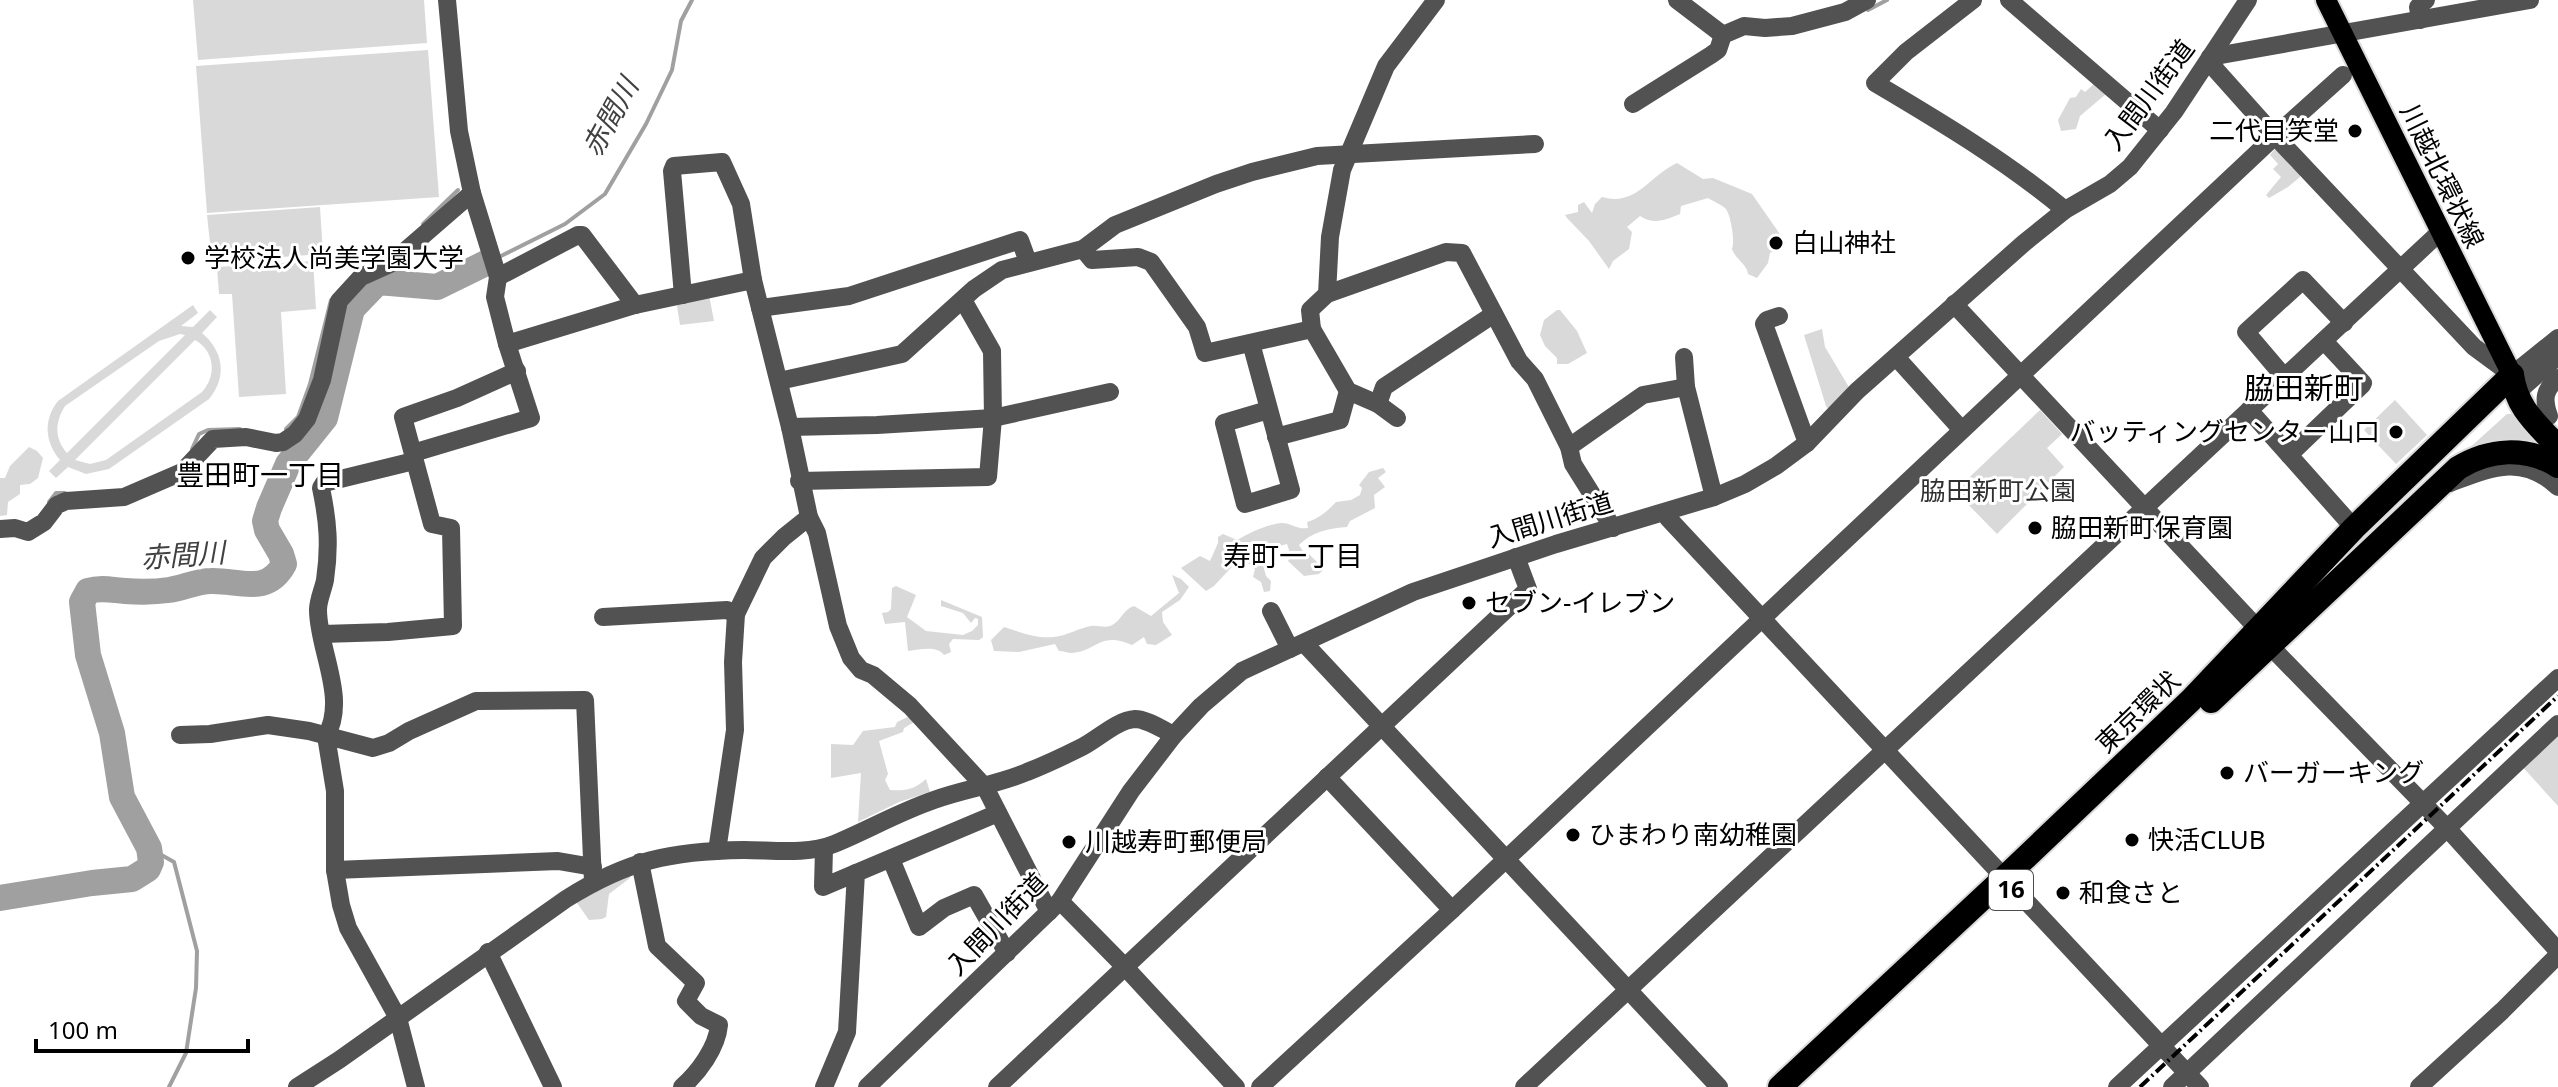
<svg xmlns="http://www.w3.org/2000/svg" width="2558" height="1087" viewBox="0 0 2558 1087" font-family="'Noto Sans','Noto Sans JP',sans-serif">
<rect width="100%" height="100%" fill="#fff"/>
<!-- green -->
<g fill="#d9d9d9" fill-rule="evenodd">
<polygon points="193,0 424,0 427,43 198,60"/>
<polygon points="428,50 439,197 207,213 196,66"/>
<polygon points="2094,84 2106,94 2080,116 2076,129 2061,131 2058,120 2070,98 2076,97 2081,89 2085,92"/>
<polygon points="2274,150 2280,150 2292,168 2295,167 2300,172 2300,177 2288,187 2269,198 2266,195 2281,177 2273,169 2278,164 2270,155"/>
<path d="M1677 163 1703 179 1713 178 1752 194 1786 243 1770 253 1768 263 1757 278 1748 274C1747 264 1736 260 1732 249 1735 241 1731 216 1726 209 1722 205 1713 201 1708 198L1681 206 1680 214C1666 220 1653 225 1640 216L1627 227 1632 232 1629 249 1613 261 1609 269 1589 241 1567 218 1565 215 1578 212V205L1584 202 1592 213 1595 204 1602 197C1636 207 1649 176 1677 163Z"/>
<polygon points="320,207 323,254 212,262 207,215"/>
<polygon points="313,261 316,309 281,312 286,394 239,397 232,294 219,294 217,267"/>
<polygon points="709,295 714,321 680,325 677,306 680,301"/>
<path d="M193 305 198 313 181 326 193 327 210 310 217 317 202 333C223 351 228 376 209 399L109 469 86 474 68 467 56 478 49 471 60 460C45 442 43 420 58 401ZM180 334 185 335 67 453C54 438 55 422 65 406L159 341ZM195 340C215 351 217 376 202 392L106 460 90 464 75 460Z"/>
<polygon points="1557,310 1560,310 1577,331 1587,353 1568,364 1557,364 1557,358 1545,346 1540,335 1544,320"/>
<polygon points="1822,329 1825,347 1850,389 1829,410 1826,406 1804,335"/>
<polygon points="2395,400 2427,435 2396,464 2364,430"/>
<polygon points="2040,410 2062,434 2047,448 2064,467 1997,534 1955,491"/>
<polygon points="2507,414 2514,414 2538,442 2538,446 2466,451"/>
<polygon points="29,447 37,451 43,458 38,478 30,484 20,485 20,494 8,502 7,515 0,516 0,478 5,478 10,466"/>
<path d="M1383 468 1386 472 1378 478 1385 487 1374 495 1375 508 1350 521 1347 527C1329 528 1312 532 1299 545L1304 553 1309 554 1324 569 1319 574 1304 576 1288 561 1291 556 1287 544 1259 551 1266 576 1271 581 1270 591 1264 592 1261 582 1253 577 1255 569 1241 557 1214 586 1206 591 1181 568 1200 556 1210 561 1218 543V537L1223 534 1237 540C1249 533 1267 524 1282 523 1291 523 1298 530 1308 528L1307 522C1318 519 1328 511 1336 502L1351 500 1360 495 1362 488 1359 485 1369 472Z"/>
<path d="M1172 575 1181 579 1189 587 1180 600 1162 612 1163 622 1172 635 1156 645 1147 644 1144 637 1132 645C1099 631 1098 651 1072 653 1068 653 1063 651 1059 651L1055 644 1019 652 994 651 991 640 1004 627C1020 632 1037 639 1054 637 1066 636 1079 628 1091 626 1098 625 1104 628 1110 626 1121 622 1122 610 1134 606L1151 616 1179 593Z"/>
<path d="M896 586 916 595 907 617 926 631 963 635 972 631 978 625V619L975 618 971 623 963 613 941 606V600L982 617 983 637 979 640 953 639 949 644 951 652 944 655C936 645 920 650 908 651L905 622 885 624 882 613 876 614 888 612 891 609 892 588Z"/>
<path d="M910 716 916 721 904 728 903 732 879 741 888 774 885 780 890 790C905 791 914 790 926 779L930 792 899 802 858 822 861 773 831 778V744L853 745 863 731 895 727 897 722Z"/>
<polygon points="2558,726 2558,806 2519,763"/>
<polygon points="630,874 630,878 609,894 606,917 602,919 589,920 577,903 578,899"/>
</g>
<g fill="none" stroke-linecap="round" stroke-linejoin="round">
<!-- stream -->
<g stroke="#a0a0a0" stroke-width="4">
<polyline points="1868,10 1887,0"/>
<polyline points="423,224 458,190"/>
<polyline points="501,256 565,224 605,194 646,124 672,70 681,21 692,0"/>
<polyline points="369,264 389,253"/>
<polyline points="286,429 298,417 310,384 331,300"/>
<polyline points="192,449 199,434 208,430 240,429"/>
<polyline points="49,502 56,493 65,493"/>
<polyline points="149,848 174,862 197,951 196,988 186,1053 169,1087"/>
</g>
<!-- river -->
<path stroke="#a0a0a0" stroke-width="26" d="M0 898 92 883 132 879 148 869 151 862 149 848 122 797 112 733 88 655 82 602 88 591C101 587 112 590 125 591 139 592 155 592 169 590 183 588 197 581 211 581 239 580 267 596 284 564L281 554 267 530 265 521 269 508 288 464 325 418 352 309 378 282 437 287 488 262"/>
<!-- major casing -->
<g stroke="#dbdbdb" stroke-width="24">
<polyline id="major" points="2326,0 2512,375"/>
</g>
<!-- highway casing -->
<g stroke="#dbdbdb" stroke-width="28">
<g id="highway">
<path d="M2512 375C2517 409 2536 423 2558 447"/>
<path d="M2211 701 2458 468C2489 449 2526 446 2558 466"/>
<polyline points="1780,1087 2003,879 2191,700 2354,528 2512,375"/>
</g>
</g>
<!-- minor -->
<g stroke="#525252" stroke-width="18">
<polyline points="1677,0 1723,35"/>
<path d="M1973 0 1906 52 1875 83C1941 122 2006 161 2065 210"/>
<polyline points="2009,0 2160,130"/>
<polyline points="2530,0 2210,57 2216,70 2275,136 2474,347 2512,375 2558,338"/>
<polyline points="2420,20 2418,7 2426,0"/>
<polyline points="1633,104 1711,55 1718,50 1723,35 1744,26 1765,28 1792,26 1845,12 1867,0"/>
<polyline points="472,193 498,277 495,297 507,344 635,305 753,280 790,427 809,517 817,533 838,626 851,658 861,670 873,675 910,706 985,787 1049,912"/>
<polyline points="1083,249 1092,260 1138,257 1151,262 1197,327 1205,353 1312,329 1348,391 1378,404 1397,418"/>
<polyline points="498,277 578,235 582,235 635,305"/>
<polyline points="1327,294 1446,252 1462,253 1519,361 1535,379 1569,447 1573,464 1613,528"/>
<polyline points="683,295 672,171 674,166 722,162 741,204 753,280"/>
<polyline points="1954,304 2258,629"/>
<polyline points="760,308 849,296 1020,240 1028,262"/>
<polyline points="1779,316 1767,320 1764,324 1807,443"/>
<polyline points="1312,329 1310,310 1327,294 1330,237 1342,170 1386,66 1436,0"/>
<polyline points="1251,343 1291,490 1245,504 1224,423 1268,410"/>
<polyline points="1684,357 1686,387 1714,497"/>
<polyline points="1896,357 1961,429"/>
<polyline points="2285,378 2246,332 2303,280 2344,323"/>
<polyline points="779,381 902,354 974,289 1002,270 1083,249 1115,225 1216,184 1252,172 1317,156 1535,144"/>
<polyline points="2523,387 2558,356"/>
<polyline points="1378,404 1384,387 1494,314"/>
<polyline points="2249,410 2354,528"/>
<path d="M2549 416C2543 399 2544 390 2558 378"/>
<polyline points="790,427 877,425 993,418 1110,392"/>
<polyline points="1276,437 1340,420 1348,391"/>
<polyline points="1569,447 1643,395 1686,387"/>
<polyline points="413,453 531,418 507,344"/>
<polyline points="2289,455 2362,385 2363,383 2324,341"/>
<path d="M414 461 324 483 321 488C328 521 330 546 325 580 323 590 318 600 318 610 318 649 348 699 326 736L335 791V870L341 905 348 928 398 1018 416 1087"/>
<polyline points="799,481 988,477 993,418 992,351 963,300"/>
<path d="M2450 483C2490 468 2522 453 2558 487"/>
<polyline points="1666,513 1668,518 2200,1087"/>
<polyline points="0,529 15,528 28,532 44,522 57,505 66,501 124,497 182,472 213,439 246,437 276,443 283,442 295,434 307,419 322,380 339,301 361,277 390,264 472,193 459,131 447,0"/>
<polyline points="1271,611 1290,649"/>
<polyline points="603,617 727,610 736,614"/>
<polyline points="322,634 388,632 453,626 451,528 432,524 403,417 457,398 517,371"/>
<polyline points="1304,643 1719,1087"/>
<polyline points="2270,646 2447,828 2558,951"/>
<polyline points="180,735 210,734 268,725 309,731 373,748 389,743 409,731 476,701 585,700 593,881"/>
<polyline points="1327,777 1452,910"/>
<polyline points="824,848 823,887 856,873"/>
<polyline points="717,851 735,730 733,662 736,614 763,558 784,537 809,517"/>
<polyline points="891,859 919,927 944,908 974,895 1007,953"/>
<path d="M640 862 657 946 696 983 686 1001 701 1016 719 1025C717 1048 698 1073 682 1087"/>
<polyline points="335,870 558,861 593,867"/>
<polyline points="1060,901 1125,967 1236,1087"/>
<polyline points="488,952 553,1087"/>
<path d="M297 1087 339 1060 566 899C628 860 671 851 744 850 772 850 807 855 834 844 868 830 899 812 934 800 964 789 996 785 1027 772 1045 765 1064 756 1082 747 1098 739 1117 720 1135 719 1147 719 1163 730 1174 735"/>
<polyline points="824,1087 847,1032 856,873 998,813"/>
<polyline points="867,1087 1060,901 1131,791 1174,735 1201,706 1242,671 1413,592 1556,544 1714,497 1745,484 1776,466 1807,443 1857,391 2024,243 2065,210 2110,184 2130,167 2174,112 2248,0"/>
<polyline points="997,1087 1528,589 1516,557"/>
<polyline points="1260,1087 1452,910 2275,136 2343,75"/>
<polyline points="1524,1087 2440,232"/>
<polyline points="2117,1087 2558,678"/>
<polyline points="2172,1087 2558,724"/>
<polyline points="2419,1087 2502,1011 2558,955"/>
</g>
<!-- major -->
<use href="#major" stroke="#000" stroke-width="20"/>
<!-- highway -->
<use href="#highway" stroke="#000" stroke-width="24"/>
<!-- rail -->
<polyline stroke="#000" stroke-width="4" stroke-dasharray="12 4 2 4" stroke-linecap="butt" points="2140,1087 2558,696"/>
</g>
<!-- markers -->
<g fill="#000" stroke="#fff" stroke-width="3">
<circle cx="2355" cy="131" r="8"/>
<circle cx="1776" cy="243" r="8"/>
<circle cx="188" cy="258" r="8"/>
<circle cx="2396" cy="432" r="8"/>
<circle cx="2035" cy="528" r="8"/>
<circle cx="1469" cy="603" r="8"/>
<circle cx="2227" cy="773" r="8"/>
<circle cx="1573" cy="835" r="8"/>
<circle cx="2132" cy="840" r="8"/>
<circle cx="1069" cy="842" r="8"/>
<circle cx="2063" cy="893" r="8"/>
</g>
<g text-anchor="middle" stroke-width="6" stroke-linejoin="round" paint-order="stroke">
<!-- shield labels -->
<rect fill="#fff" stroke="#4c4c4c" stroke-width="2" x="1989" y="870" width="44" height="40" rx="6"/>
<g font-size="24" font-weight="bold" fill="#000">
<text x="2011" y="898">16</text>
</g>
<!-- street labels -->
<g font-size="26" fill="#000" stroke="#fff">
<text transform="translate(2149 95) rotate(-53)" y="9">入間川街道</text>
<text transform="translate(2442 176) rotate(64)" y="9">川越北環状線</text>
<text transform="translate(1550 520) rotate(-17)" y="9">入間川街道</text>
<text transform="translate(2138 712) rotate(-44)" y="9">東京環状</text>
<text transform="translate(997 924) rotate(-46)" y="9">入間川街道</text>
</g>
<!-- poi labels -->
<g font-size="26" fill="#000" stroke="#fff" text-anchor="start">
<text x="2339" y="140" text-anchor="end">二代目笑堂</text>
<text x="1792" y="252">白山神社</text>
<text x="204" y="267">学校法人尚美学園大学</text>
<text x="2380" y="441" text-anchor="end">バッティングセンター山口</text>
<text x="2051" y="537">脇田新町保育園</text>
<text x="1485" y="612">セブン-イレブン</text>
<text x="2243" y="782">バーガーキング</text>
<text x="1589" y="844">ひまわり南幼稚園</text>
<text x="2148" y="849">快活CLUB</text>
<text x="1085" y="851">川越寿町郵便局</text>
<text x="2079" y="902">和食さと</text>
</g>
<!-- park labels -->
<g font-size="26" fill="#303030" stroke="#fff">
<text x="1998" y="500">脇田新町公園</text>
</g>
<!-- water labels -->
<g font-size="28" font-style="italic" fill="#414141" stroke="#fff">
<text transform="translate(610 117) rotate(-61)" y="10">赤間川</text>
<text transform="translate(183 555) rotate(-4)" y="10">赤間川</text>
</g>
<!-- neighbourhood labels -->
<g font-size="28" fill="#000" stroke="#fff">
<text x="260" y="485">豊田町一丁目</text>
<text x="1293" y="566">寿町一丁目</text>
</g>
<!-- quarter labels -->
<g font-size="30" fill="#000" stroke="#fff">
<text x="2304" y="399">脇田新町</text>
</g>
</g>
<!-- scale -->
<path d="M36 1039v12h212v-12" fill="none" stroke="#000000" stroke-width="4"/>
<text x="48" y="1039" font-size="24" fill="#000000" stroke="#ffffff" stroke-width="6" paint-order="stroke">100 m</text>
</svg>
